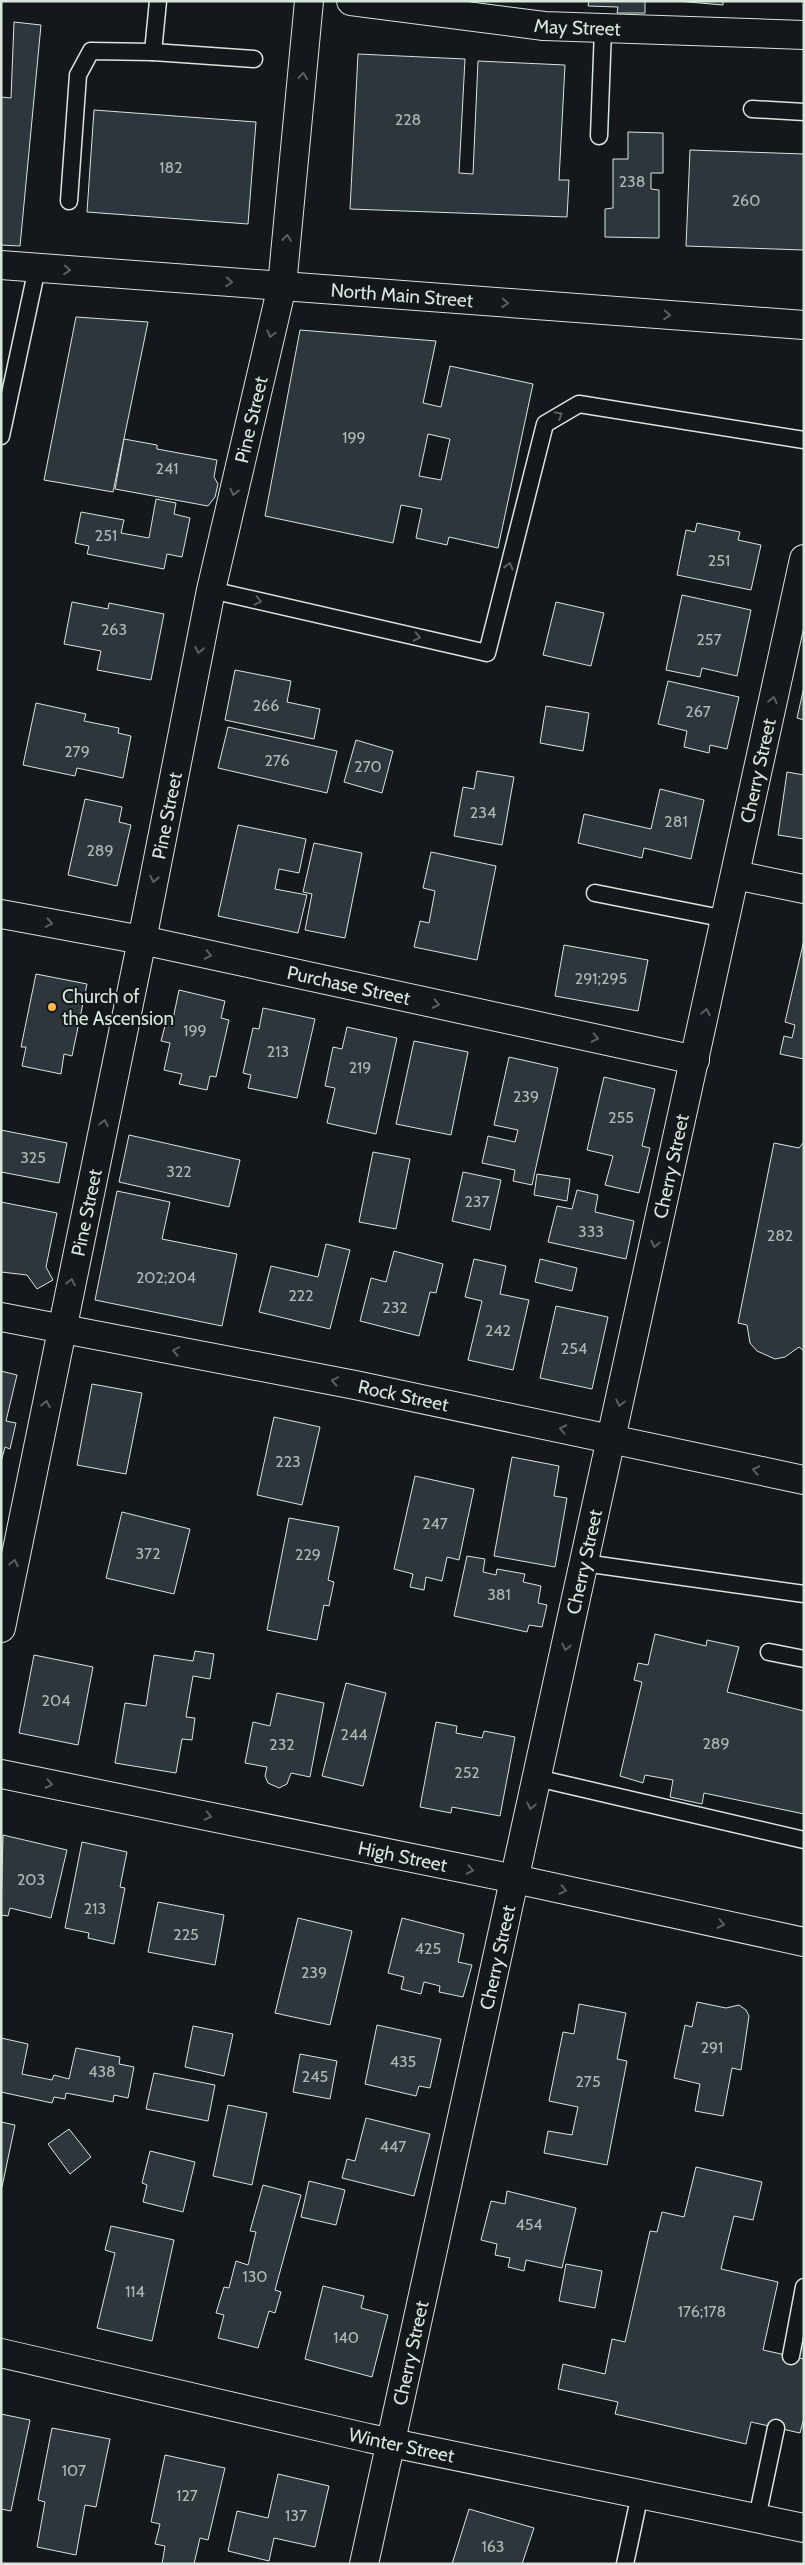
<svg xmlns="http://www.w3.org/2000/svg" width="805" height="2565" viewBox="0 0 805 2565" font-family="Cabin,sans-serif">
<rect width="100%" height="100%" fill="#14181c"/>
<!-- building -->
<g fill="#2c363c" stroke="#d8e6dc" fill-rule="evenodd">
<polygon points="589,1 645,1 645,13 617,13 618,7 588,6"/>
<polygon points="677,1 723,1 723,5"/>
<polygon points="14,22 41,25 20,246 1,245 1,97 11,98"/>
<polygon points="358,54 465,59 459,173 473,174 478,61 565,65 559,180 569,180 567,217 350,209"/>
<polygon points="94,110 256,122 248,224 87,212"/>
<polygon points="628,132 663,133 663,173 651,173 651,189 659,190 659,238 605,237 605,209 613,208 613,159 628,159"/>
<polygon points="690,150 804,154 804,250 686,246"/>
<polygon points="76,317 148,322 113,492 44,480"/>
<path d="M300 330 436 341 423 403 441 407 450 366 533 384 498 548 449 537 447 545 416 538 422 509 401 505 393 543 265 516ZM428 434 450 439 441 480 419 476Z"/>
<polygon points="124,439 157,445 157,449 217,460 214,477 218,484 215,497 208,506 115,489"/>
<polygon points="156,499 176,503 174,514 190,518 182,557 167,554 164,569 87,554 89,546 75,543 81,512 124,520 121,533 149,538"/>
<polygon points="697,523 740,532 738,540 761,545 751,590 677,575 686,530 695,532"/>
<polygon points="682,595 751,610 737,676 702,668 700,677 666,670"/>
<polygon points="72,602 108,609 109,603 164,614 151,680 97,670 101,651 64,644"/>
<polygon points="556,602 604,613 591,666 543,655"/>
<polygon points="235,670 291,681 287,702 320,709 314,739 225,720"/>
<polygon points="668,681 739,697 727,749 710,745 709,753 684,747 687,731 658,724"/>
<polygon points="804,687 804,720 797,718"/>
<polygon points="36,703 86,714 84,721 119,728 118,733 131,736 123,778 77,768 75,776 23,765"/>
<polygon points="546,706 589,713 583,751 540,743"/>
<polygon points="228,727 337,751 327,793 218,768"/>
<polygon points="356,740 393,751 382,793 344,782"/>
<polygon points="477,771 514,777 502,845 454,836 463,787 474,789"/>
<polygon points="787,772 804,775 804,839 778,835"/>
<polygon points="660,789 704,800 691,859 644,848 642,858 578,843 584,814 651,829"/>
<polygon points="85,799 122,807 119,822 131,825 117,886 68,875"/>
<polygon points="238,825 306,839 299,873 279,869 275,889 307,895 298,933 218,916"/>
<polygon points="314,843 362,853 345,938 305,930 312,894 303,892"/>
<polygon points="431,852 496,866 477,960 414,947 420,921 429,923 435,891 423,888"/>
<polygon points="804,940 804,1059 780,1054 784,1036 792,1038 795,1025 785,1022"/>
<polygon points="564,945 648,960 638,1011 555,996"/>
<polygon points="36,974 87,984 72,1056 64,1054 61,1074 22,1066 26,1047 21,1047"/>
<polygon points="179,990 225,1001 221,1018 229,1020 216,1077 210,1076 207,1090 179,1084 182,1074 164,1070 170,1043 161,1041 167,1018 173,1019"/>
<polygon points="263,1008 315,1019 297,1098 248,1088 251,1075 243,1073 253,1028 259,1029"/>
<polygon points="347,1027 397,1038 376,1134 327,1123 335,1088 325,1086 333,1047 342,1049"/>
<polygon points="414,1041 468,1052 451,1135 396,1124"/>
<polygon points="509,1057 558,1068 532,1185 513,1181 515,1170 482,1163 488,1136 515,1142 518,1130 494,1125"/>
<polygon points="604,1077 655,1089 642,1146 650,1148 639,1193 605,1185 613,1156 587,1150"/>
<polygon points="1,1130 67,1143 59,1183 1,1172"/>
<polygon points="129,1135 240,1160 229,1207 119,1182"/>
<polygon points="804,1142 804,1351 799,1347 785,1357 775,1359 757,1351 750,1343 747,1325 738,1323 774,1143 799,1148"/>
<polygon points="373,1152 410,1159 396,1229 359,1222"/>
<polygon points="463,1172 501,1180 490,1230 452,1221"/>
<polygon points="537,1174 570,1179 567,1201 534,1195"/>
<polygon points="577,1190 598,1195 595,1212 634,1221 626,1259 548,1242 557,1206 572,1209"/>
<polygon points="117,1191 170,1202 162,1239 237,1254 222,1326 95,1300"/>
<polygon points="1,1202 57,1213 46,1267 53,1280 37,1289 27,1275 1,1272"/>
<polygon points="326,1244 350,1250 330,1329 259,1312 271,1266 318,1277"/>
<polygon points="394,1251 443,1264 436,1293 430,1292 419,1336 360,1321 371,1278 386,1282"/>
<polygon points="474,1259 506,1266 500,1294 529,1300 513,1370 468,1360 482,1301 465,1297"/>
<polygon points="540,1259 577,1268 572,1291 535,1282"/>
<polygon points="556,1306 608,1317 592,1389 540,1378"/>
<polygon points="1,1371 17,1375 6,1421 16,1423 10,1449 5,1447 1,1462"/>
<polygon points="92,1384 142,1393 126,1474 77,1465"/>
<polygon points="274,1417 320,1427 302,1505 257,1495"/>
<polygon points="512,1457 559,1466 554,1496 567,1498 555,1567 494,1556"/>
<polygon points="415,1476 474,1489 459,1560 447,1557 442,1581 426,1577 424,1590 410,1587 413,1574 394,1569"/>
<polygon points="122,1512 190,1529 174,1594 106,1578"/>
<polygon points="289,1518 339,1527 328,1580 334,1582 329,1606 324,1605 317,1640 267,1630"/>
<polygon points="467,1556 485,1559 483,1572 496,1575 497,1569 525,1574 523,1582 541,1586 538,1603 547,1605 542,1627 529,1625 527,1632 454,1616"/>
<polygon points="655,1634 706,1646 707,1640 739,1647 727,1692 804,1711 804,1814 704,1793 702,1804 670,1797 673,1780 645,1775 643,1783 620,1776 642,1682 634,1680 638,1663 648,1665"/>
<polygon points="195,1651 214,1654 210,1679 193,1676 186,1717 195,1718 192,1740 182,1739 176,1773 115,1763 125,1703 146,1706 154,1655 193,1661"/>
<polygon points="34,1655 93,1667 78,1745 19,1733"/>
<polygon points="346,1683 386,1693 363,1786 322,1776"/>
<polygon points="277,1693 324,1703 310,1777 291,1773 287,1784 279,1788 268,1783 265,1776 267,1767 245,1763 253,1722 270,1726"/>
<polygon points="436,1722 457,1726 456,1733 482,1738 484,1731 515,1737 500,1816 452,1807 451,1813 420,1807"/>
<polygon points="3,1835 67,1850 51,1918 10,1908 8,1916 1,1915"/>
<polygon points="82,1842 127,1852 120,1887 125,1888 114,1944 88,1938 89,1933 65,1928"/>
<polygon points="158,1902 224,1915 215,1965 148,1952"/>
<polygon points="298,1918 352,1931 330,2025 275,2013"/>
<polygon points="402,1918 464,1934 458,1962 472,1965 463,1997 439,1992 440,1986 424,1982 421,1994 401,1989 404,1977 388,1973"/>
<polygon points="697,2002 726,2008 739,2005 746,2010 749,2016 741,2070 732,2068 723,2116 695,2111 700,2084 674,2078 685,2025 692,2027"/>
<polygon points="579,2004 626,2013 617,2059 627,2061 607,2165 544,2153 548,2131 572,2135 578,2107 549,2101 563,2032 574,2034"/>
<polygon points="377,2025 441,2039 430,2088 419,2086 416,2096 365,2084"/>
<polygon points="193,2026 233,2034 224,2076 185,2067"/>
<polygon points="1,2038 28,2044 22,2074 52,2080 54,2075 69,2079 76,2048 120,2057 119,2064 134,2067 128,2098 114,2095 113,2102 66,2093 65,2099 54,2097 52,2103 1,2092"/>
<polygon points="300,2054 337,2061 330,2099 293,2092"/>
<polygon points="154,2073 215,2085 208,2121 146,2109"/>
<polygon points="228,2105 267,2113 252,2185 213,2176"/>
<polygon points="366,2118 430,2134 414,2196 342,2178 347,2159 355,2161"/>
<polygon points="1,2122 15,2125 2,2187 1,2187"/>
<polygon points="69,2129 91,2157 70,2174 48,2144"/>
<polygon points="150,2151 195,2162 183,2212 143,2202 147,2185 142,2183"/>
<polygon points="696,2167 762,2182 753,2220 734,2216 721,2269 778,2282 763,2350 804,2359 804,2418 800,2433 751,2422 746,2444 615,2414 618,2402 558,2389 563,2364 605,2374 612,2339 625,2342 650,2231 657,2232 662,2212 684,2217"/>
<polygon points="309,2181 345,2190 336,2225 301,2217"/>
<polygon points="263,2185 301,2195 275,2290 281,2292 275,2313 269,2311 258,2348 218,2338 224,2315 216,2313 224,2287 229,2288 236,2261 248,2265 256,2232 250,2231"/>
<polygon points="507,2191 576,2208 562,2268 526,2260 524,2271 508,2267 510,2258 495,2255 497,2244 481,2240 491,2201 505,2204"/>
<polygon points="111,2226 174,2240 152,2341 97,2328 115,2253 105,2250"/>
<polygon points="566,2264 602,2271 595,2308 559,2301"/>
<polygon points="323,2286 364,2296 361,2308 388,2315 372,2377 305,2359"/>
<polygon points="1,2414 30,2420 11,2511 1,2509"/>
<polygon points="52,2428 110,2439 96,2507 85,2505 76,2555 37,2547 45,2502 38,2500"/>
<polygon points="165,2455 225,2468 208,2540 200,2538 194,2564 162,2564 165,2546 155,2544 160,2524 151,2522"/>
<polygon points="278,2474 329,2486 315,2547 274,2538 269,2561 228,2551 237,2511 268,2518"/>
<polygon points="469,2509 534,2528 522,2564 452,2564"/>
</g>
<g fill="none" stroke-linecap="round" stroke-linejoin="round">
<!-- service casing -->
<g stroke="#d8e6dc" stroke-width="19">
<g id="service">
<polyline points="153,52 254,59"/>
<polyline points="752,109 804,112"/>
<polyline points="599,136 603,29"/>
<polyline points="69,201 78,75 91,51 153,52 158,1"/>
<polyline points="1,436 37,268"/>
<polyline points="211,590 487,653 545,424 579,404 804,440"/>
<polyline points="595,893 726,919"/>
<polyline points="584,1563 804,1594"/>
<polyline points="769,1652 804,1659"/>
<polyline points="537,1778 804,1840"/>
<polyline points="791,2356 804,2287"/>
<polyline points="757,2518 776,2428"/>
<polyline points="625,2564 640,2494"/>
</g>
</g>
<!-- minor casing -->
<g stroke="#d8e6dc" stroke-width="30">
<g id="minor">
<path id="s1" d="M351 1 544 26 804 35"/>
<polyline points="735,875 804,889"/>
<path id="s2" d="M1 914 142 940 695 1060"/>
<path id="s3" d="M1 1317 355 1385 804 1480"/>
<path id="s4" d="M1 1628 142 940 211 590 282 286 309 1"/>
<path id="s5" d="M1 2353 368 2438 804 2528"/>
<path id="s6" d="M364 2564 804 559"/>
</g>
</g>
<!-- tertiary casing -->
<g stroke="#d8e6dc" stroke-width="30">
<g id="tertiary">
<path id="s7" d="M1 1774 515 1879 804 1942"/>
</g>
</g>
<!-- secondary casing -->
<g stroke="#d8e6dc" stroke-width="30">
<g id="secondary">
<path id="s8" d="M1 265 804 325"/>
</g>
</g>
<!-- service -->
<use href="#service" stroke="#14181c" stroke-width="16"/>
<!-- minor -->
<use href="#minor" stroke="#14181c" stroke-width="28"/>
<!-- tertiary -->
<use href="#tertiary" stroke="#14181c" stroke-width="28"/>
<!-- secondary -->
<use href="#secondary" stroke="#14181c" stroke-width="28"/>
</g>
<!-- one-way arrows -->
<defs><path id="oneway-chevron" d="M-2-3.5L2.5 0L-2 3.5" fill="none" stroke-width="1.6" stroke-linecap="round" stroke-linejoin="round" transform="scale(1.25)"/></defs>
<g stroke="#59605f">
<use href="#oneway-chevron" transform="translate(303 76) rotate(-84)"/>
<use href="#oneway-chevron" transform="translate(287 238) rotate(-84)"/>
<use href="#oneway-chevron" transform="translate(67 270) rotate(4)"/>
<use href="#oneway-chevron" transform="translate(229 282) rotate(4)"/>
<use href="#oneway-chevron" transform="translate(505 303) rotate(4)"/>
<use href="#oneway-chevron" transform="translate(667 315) rotate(4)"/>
<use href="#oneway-chevron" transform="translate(271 334) rotate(103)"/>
<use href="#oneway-chevron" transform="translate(559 415) rotate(-31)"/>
<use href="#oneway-chevron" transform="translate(234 492) rotate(103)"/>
<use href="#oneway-chevron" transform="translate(509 566) rotate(-76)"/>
<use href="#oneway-chevron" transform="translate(258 601) rotate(13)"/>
<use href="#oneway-chevron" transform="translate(417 637) rotate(13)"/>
<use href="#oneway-chevron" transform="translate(199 650) rotate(101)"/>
<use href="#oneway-chevron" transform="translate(773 700) rotate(-78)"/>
<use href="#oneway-chevron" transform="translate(154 879) rotate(101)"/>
<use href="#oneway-chevron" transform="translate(49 923) rotate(11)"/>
<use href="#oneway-chevron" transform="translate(208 955) rotate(12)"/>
<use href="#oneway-chevron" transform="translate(436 1004) rotate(12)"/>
<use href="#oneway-chevron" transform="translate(706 1012) rotate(-78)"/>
<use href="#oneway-chevron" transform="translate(595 1038) rotate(12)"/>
<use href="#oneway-chevron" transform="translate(104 1123) rotate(-78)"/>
<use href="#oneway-chevron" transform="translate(655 1244) rotate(102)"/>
<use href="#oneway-chevron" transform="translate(71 1282) rotate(-78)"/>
<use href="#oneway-chevron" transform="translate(176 1351) rotate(-169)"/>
<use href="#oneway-chevron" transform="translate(335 1381) rotate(-169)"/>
<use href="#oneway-chevron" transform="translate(620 1403) rotate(102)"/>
<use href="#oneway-chevron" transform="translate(46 1404) rotate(-79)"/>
<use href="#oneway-chevron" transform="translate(563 1429) rotate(-168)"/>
<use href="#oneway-chevron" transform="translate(756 1470) rotate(-168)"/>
<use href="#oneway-chevron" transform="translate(14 1563) rotate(-79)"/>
<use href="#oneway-chevron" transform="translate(566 1647) rotate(102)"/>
<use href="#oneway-chevron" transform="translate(49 1784) rotate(12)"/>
<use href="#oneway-chevron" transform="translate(531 1806) rotate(102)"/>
<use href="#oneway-chevron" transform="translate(208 1816) rotate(12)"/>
<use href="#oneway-chevron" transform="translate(470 1870) rotate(12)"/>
<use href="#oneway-chevron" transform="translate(563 1890) rotate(12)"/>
<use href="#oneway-chevron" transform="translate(721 1924) rotate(12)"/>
</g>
<!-- markers -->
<circle fill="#ffb74d" stroke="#14181c" stroke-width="2" cx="52" cy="1007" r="5"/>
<g text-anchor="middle" stroke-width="4" stroke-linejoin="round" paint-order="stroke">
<!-- number labels -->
<g font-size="16" fill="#adbab4">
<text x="408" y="125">228</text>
<text x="171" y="173">182</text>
<text x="632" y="187">238</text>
<text x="746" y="206">260</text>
<text x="354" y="443">199</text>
<text x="167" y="474">241</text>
<text x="106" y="541">251</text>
<text x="719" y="566">251</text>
<text x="114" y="635">263</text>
<text x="709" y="645">257</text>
<text x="266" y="711">266</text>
<text x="698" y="717">267</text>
<text x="77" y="757">279</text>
<text x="277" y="766">276</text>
<text x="368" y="772">270</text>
<text x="483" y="818">234</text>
<text x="676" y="827">281</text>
<text x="100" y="856">289</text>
<text x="601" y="984">291;295</text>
<text x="195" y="1036">199</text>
<text x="278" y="1057">213</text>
<text x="360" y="1073">219</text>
<text x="526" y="1102">239</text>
<text x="621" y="1123">255</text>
<text x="33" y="1163">325</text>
<text x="179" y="1177">322</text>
<text x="477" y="1207">237</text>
<text x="591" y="1237">333</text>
<text x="780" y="1241">282</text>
<text x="166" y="1283">202;204</text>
<text x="301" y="1301">222</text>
<text x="395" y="1313">232</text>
<text x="498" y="1336">242</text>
<text x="574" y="1354">254</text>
<text x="288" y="1467">223</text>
<text x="435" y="1529">247</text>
<text x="148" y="1559">372</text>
<text x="308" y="1560">229</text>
<text x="499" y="1600">381</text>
<text x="56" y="1706">204</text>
<text x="354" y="1740">244</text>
<text x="716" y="1749">289</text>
<text x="282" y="1750">232</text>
<text x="467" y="1778">252</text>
<text x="31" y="1885">203</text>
<text x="95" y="1914">213</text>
<text x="186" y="1940">225</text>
<text x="428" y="1954">425</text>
<text x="314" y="1978">239</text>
<text x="712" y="2053">291</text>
<text x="403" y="2067">435</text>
<text x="102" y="2077">438</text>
<text x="315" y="2082">245</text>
<text x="588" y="2087">275</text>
<text x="393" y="2152">447</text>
<text x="529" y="2230">454</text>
<text x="255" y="2282">130</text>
<text x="135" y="2297">114</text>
<text x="702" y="2317">176;178</text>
<text x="346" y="2343">140</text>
<text x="74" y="2476">107</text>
<text x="187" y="2501">127</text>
<text x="296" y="2521">137</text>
<text x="493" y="2552">163</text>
</g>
<!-- street labels -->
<g font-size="19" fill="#d8e6dc" stroke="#14181c">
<text dy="7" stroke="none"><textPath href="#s1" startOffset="228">May Street</textPath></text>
<text dy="7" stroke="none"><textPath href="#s8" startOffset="402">North Main Street</textPath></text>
<text dy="7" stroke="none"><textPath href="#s4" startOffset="1234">Pine Street</textPath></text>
<text dy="7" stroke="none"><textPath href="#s6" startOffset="1836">Cherry Street</textPath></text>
<text dy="7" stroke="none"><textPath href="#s4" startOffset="829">Pine Street</textPath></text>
<text dy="7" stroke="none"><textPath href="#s2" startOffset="355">Purchase Street</textPath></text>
<text dy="7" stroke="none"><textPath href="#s6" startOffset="1431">Cherry Street</textPath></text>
<text dy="7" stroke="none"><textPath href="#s4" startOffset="424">Pine Street</textPath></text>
<text dy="7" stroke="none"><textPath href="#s3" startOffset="410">Rock Street</textPath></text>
<text dy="7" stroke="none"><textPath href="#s6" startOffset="1026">Cherry Street</textPath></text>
<text dy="7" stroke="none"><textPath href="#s7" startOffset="410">High Street</textPath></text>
<text dy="7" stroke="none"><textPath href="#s6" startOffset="621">Cherry Street</textPath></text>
<text dy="7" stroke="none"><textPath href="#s6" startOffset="216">Cherry Street</textPath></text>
<text dy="7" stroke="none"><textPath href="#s5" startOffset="411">Winter Street</textPath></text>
</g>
<!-- poi labels -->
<g font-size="19" fill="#d8e6dc" stroke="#14181c" text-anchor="start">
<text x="62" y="1003">Church of<tspan x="62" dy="22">the Ascension</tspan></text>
</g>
</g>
<!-- border -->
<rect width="805" height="2565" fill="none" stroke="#d8e6dc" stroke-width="5"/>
</svg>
